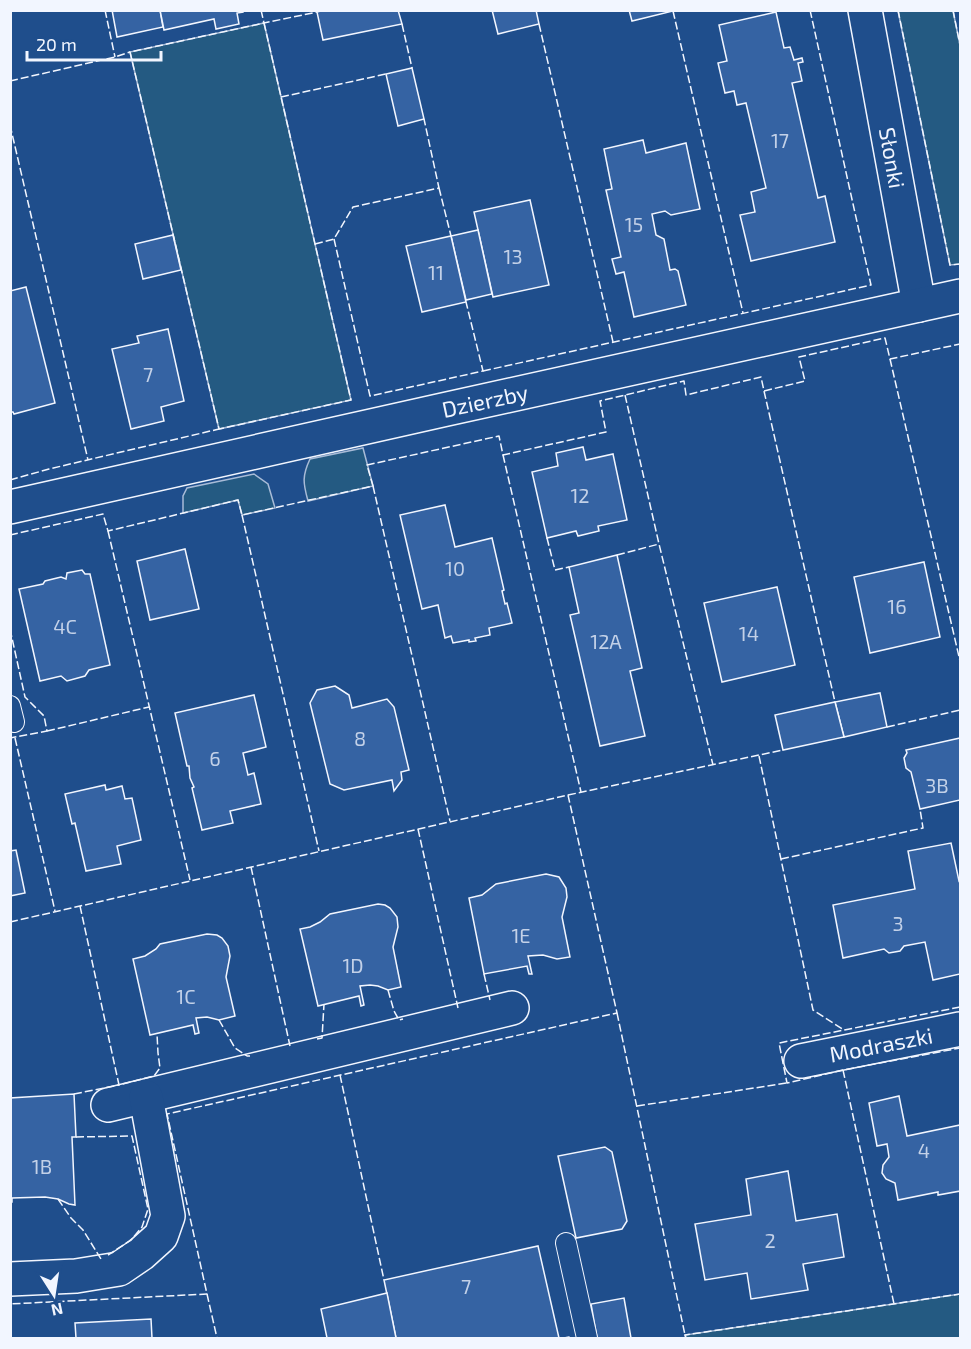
<svg xmlns="http://www.w3.org/2000/svg" width="971" height="1349" viewBox="0 0 971 1349" font-family="'Exo 2',sans-serif">
<rect width="100%" height="100%" fill="#1f4e8c"/>
<!-- green -->
<g fill="#245a82" stroke="#a8bbd7" stroke-width="1.5">
<polygon points="898,11 953,11 960,45 960,264 950,265"/>
<polygon points="264,23 351,400 219,429 130,52"/>
<path d="M363 448 373 486 308 501C303 483 302 476 310 459Z"/>
<polygon points="254,474 268,484 275,508 242,515 238,500 183,513 183,496 187,488"/>
<polygon points="960,1294 960,1338 686,1338 685,1335"/>
</g>
<!-- building -->
<g fill="#3563a3" stroke="#f2f6ff" stroke-width="1.5">
<polygon points="112,10 160,10 163,27 117,37"/>
<polygon points="160,10 243,10 243,12 237,13 239,24 216,29 214,19 164,30"/>
<polygon points="324,10 398,10 402,24 323,40 317,12"/>
<polygon points="492,10 536,10 539,24 498,34"/>
<polygon points="629,10 673,10 673,11 632,21"/>
<polygon points="776,12 784,48 790,47 794,60 802,58 803,62 798,63 802,81 792,83 818,198 825,196 835,242 751,261 740,215 755,212 751,192 766,188 746,103 737,105 734,91 725,93 718,63 727,61 719,25"/>
<polygon points="412,68 424,119 398,126 386,74"/>
<polygon points="643,140 646,153 686,143 700,209 671,215 665,211 652,214 656,235 664,239 670,270 675,269 678,271 686,305 634,317 624,272 616,274 612,259 621,257 606,190 612,189 604,149"/>
<polygon points="530,200 549,285 493,297 474,212"/>
<polygon points="478,230 492,294 466,300 451,236"/>
<polygon points="173,235 181,270 143,279 135,244"/>
<polygon points="451,236 466,302 422,312 406,246"/>
<polygon points="26,287 55,403 14,414 13,412 10,412 10,291"/>
<polygon points="168,329 184,401 161,407 164,421 131,429 112,349 139,343 137,336"/>
<polygon points="583,447 586,460 613,454 627,520 598,526 599,531 578,536 576,531 547,538 532,472 558,466 556,453"/>
<polygon points="445,505 455,547 492,538 504,590 502,591 505,604 507,603 512,623 489,628 490,635 475,638 476,641 469,642 469,640 453,643 451,636 445,638 438,605 422,609 400,515"/>
<polygon points="185,549 199,609 150,620 137,561"/>
<polygon points="617,555 642,668 630,671 645,736 600,746 570,615 579,613 569,567"/>
<polygon points="924,562 940,637 870,653 854,577"/>
<polygon points="82,570 85,574 90,574 110,665 89,670 85,676 67,681 61,676 40,681 19,589 43,584 45,581 61,577 66,579 67,573"/>
<polygon points="777,587 795,665 722,682 704,603"/>
<polygon points="335,686 349,695 352,708 387,699 394,707 409,770 401,772 402,780 394,791 392,780 344,790 330,784 310,703 317,690"/>
<polygon points="880,693 887,727 844,737 835,702"/>
<polygon points="254,695 266,747 243,753 248,775 254,773 261,804 230,811 233,823 202,830 192,788 194,787 190,778 189,766 187,766 175,713"/>
<polygon points="835,702 844,737 783,750 775,715"/>
<polygon points="960,738 960,800 920,809 911,772 906,768 904,758 907,753 906,750"/>
<polygon points="105,785 106,790 122,786 125,799 132,798 141,840 117,846 121,864 86,871 75,823 72,824 65,794"/>
<polygon points="951,843 959,881 960,880 960,974 933,980 925,942 904,946 900,951 889,953 884,949 843,958 833,905 915,889 908,851"/>
<polygon points="16,850 25,893 10,896 10,851"/>
<polygon points="546,874 559,877 566,888 567,897 562,917 570,957 557,959 543,955 528,956 532,974 529,974 527,966 484,974 469,898 482,895 496,884"/>
<polygon points="378,904 385,905 390,908 397,917 398,927 393,947 401,987 388,990 378,986 370,985 360,986 364,1005 361,1006 359,996 318,1006 300,929 310,927 320,922 330,914"/>
<polygon points="207,934 217,935 222,938 228,946 230,956 226,977 235,1016 219,1020 207,1017 196,1018 199,1033 195,1034 193,1025 150,1035 133,959 145,956 156,949 160,944"/>
<polygon points="74,1094 76,1137 72,1137 75,1205 69,1204 58,1199 45,1197 12,1198 12,1202 10,1202 10,1098"/>
<polygon points="899,1096 907,1136 960,1125 960,1191 938,1195 938,1192 898,1200 895,1183 886,1179 882,1173 883,1165 889,1157 887,1144 877,1146 869,1103"/>
<polygon points="605,1147 612,1152 627,1221 622,1229 576,1238 558,1156"/>
<polygon points="788,1171 796,1221 837,1214 844,1257 803,1264 808,1290 751,1299 747,1273 705,1280 695,1224 751,1215 746,1179"/>
<polygon points="538,1246 559,1338 396,1338 384,1280"/>
<polygon points="387,1293 396,1338 327,1338 321,1309"/>
<polygon points="624,1298 631,1338 597,1338 591,1304"/>
<polygon points="151,1319 152,1338 76,1338 75,1323"/>
</g>
<g fill="none" stroke-linecap="round" stroke-linejoin="round">
<!-- service casing -->
<g stroke="#f2f6ff" stroke-width="22">
<g id="service">
<polyline points="10,706 14,722"/>
<polyline points="566,1243 587,1338"/>
</g>
</g>
<!-- minor casing -->
<g stroke="#f2f6ff" stroke-width="36">
<g id="minor">
<polyline points="865,10 919,305"/>
<polyline points="10,507 447,409 960,296"/>
<polyline points="801,1061 960,1029"/>
<polyline points="108,1105 512,1008"/>
<polyline points="10,1279 76,1276 119,1269 141,1254 161,1236 168,1216 146,1097"/>
</g>
</g>
<!-- service -->
<use href="#service" stroke="#1f4e8c" stroke-width="20"/>
<!-- minor -->
<use href="#minor" stroke="#1f4e8c" stroke-width="33"/>
<!-- fence -->
<g stroke="#f2f6ff" stroke-width="1.5" stroke-dasharray="8 3" stroke-linecap="butt">
<polyline points="105,10 115,57"/>
<polyline points="261,10 264,23 317,12"/>
<polyline points="898,10 950,265 960,264"/>
<polyline points="953,10 960,45"/>
<polyline points="673,11 743,313"/>
<polygon points="264,23 351,400 219,429 130,52"/>
<polyline points="402,24 412,68"/>
<polyline points="539,24 613,342"/>
<polyline points="10,81 115,57 130,52"/>
<polyline points="281,97 386,74"/>
<polyline points="10,125 88,460"/>
<polyline points="439,188 451,236"/>
<polyline points="334,239 370,396 483,371 466,302"/>
<polyline points="315,244 334,239 353,207 439,188 424,119"/>
<polyline points="890,359 960,661"/>
<polyline points="483,371 871,285 810,10"/>
<polyline points="764,391 835,702"/>
<polyline points="625,395 659,544 713,765"/>
<polyline points="503,455 581,792"/>
<polyline points="10,480 49,469 219,429"/>
<polyline points="373,486 450,821"/>
<polyline points="242,515 319,851"/>
<polyline points="108,531 190,880"/>
<polyline points="10,535 103,514 108,531 238,500 242,515 373,486 367,465 499,436 503,455 606,432 600,401 684,381 686,395 761,377 764,391 805,381 799,357 885,338 890,359 960,344"/>
<polyline points="547,538 555,570 569,567"/>
<polyline points="617,555 659,544"/>
<polyline points="10,629 25,697 44,716 47,731 10,738"/>
<polyline points="887,727 960,710"/>
<polyline points="47,731 149,707"/>
<polyline points="15,738 55,911"/>
<polyline points="759,756 813,1010 844,1030"/>
<polyline points="568,795 783,750"/>
<polyline points="418,829 458,1008"/>
<polyline points="781,859 923,828 920,809"/>
<polyline points="251,867 290,1046"/>
<polyline points="80,906 119,1085 154,1076 160,1068 158,1053 157,1034"/>
<polyline points="10,922 568,795 617,1013 167,1114 207,1294 10,1304"/>
<polyline points="484,974 490,1000"/>
<polyline points="388,990 394,1011 399,1020 403,1019"/>
<polyline points="960,1007 779,1043 787,1083 843,1070 960,1048"/>
<polyline points="617,1013 685,1335"/>
<polyline points="219,1020 235,1048 247,1056 250,1056"/>
<polyline points="317,1039 322,1038 324,1004"/>
<polyline points="843,1070 894,1304"/>
<polyline points="340,1075 384,1280"/>
<polyline points="74,1094 119,1085"/>
<polyline points="637,1106 787,1083"/>
<polyline points="76,1137 132,1136 148,1209 142,1227 131,1240 108,1255"/>
<polyline points="58,1199 71,1218 83,1230 101,1259"/>
<polyline points="207,1294 217,1338"/>
<polyline points="564,1338 569,1337 570,1338"/>
<polyline points="686,1338 685,1335 960,1294"/>
</g>
</g>
<g text-anchor="middle" stroke-width="4.5" stroke-linejoin="round" paint-order="stroke">
<!-- number labels -->
<g font-size="20" fill="#c3d1e8">
<text x="780" y="148">17</text>
<text x="634" y="232">15</text>
<text x="513" y="264">13</text>
<text x="436" y="280">11</text>
<text x="148" y="382">7</text>
<text x="580" y="503">12</text>
<text x="455" y="576">10</text>
<text x="897" y="614">16</text>
<text x="65" y="634">4C</text>
<text x="749" y="641">14</text>
<text x="606" y="649">12A</text>
<text x="360" y="746">8</text>
<text x="215" y="766">6</text>
<text x="937" y="793">3B</text>
<text x="898" y="931">3</text>
<text x="521" y="943">1E</text>
<text x="353" y="973">1D</text>
<text x="186" y="1004">1C</text>
<text x="924" y="1158">4</text>
<text x="42" y="1174">1B</text>
<text x="770" y="1248">2</text>
<text x="466" y="1294">7</text>
</g>
<!-- street labels -->
<g font-size="22" fill="#f2f6ff" stroke="#1f4e8c">
<text transform="translate(892 158) rotate(80)" y="8">Słonki</text>
<text transform="translate(485 401) rotate(-12)" y="8">Dzierzby</text>
<text transform="translate(881 1045) rotate(-11)" y="8">Modraszki</text>
</g>
</g>
<!-- border -->
<rect width="971" height="1349" fill="none" stroke="#f2f6ff" stroke-width="24"/>
<!-- north arrow -->
<g transform="translate(54 1295) rotate(168)" stroke="#1f4e8c" stroke-width="4.5" paint-order="stroke">
<path d="M0-4.5L10 22L0 15L-10 22Z" fill="#f2f6ff"/>
<text y="-9" font-size="16" font-weight="bold" text-anchor="middle" fill="#f2f6ff">N</text>
</g>
<!-- scale -->
<path d="M27 51v9h134v-9" fill="none" stroke="#f2f6ff" stroke-width="3"/>
<text x="36" y="51" font-size="18" fill="#f2f6ff" stroke="#1f4e8c" stroke-width="4.5" paint-order="stroke">20 m</text>
</svg>
